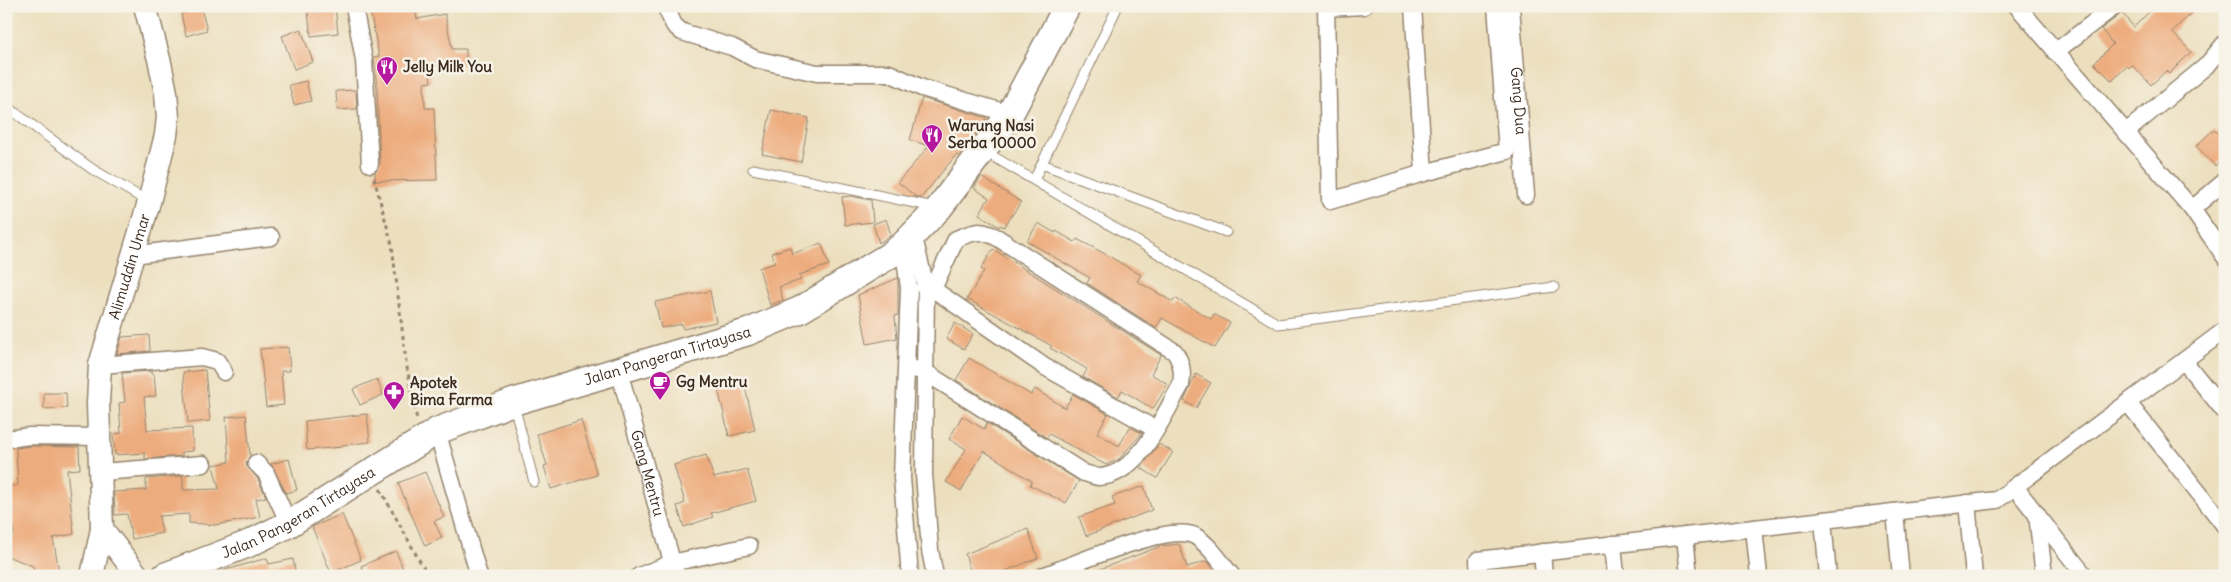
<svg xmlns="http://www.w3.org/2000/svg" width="2231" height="582" viewBox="0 0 2231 582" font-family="Delius,sans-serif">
<rect width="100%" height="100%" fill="#f7f3e8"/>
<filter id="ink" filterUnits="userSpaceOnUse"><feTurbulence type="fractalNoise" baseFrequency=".02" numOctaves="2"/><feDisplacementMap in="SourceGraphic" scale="10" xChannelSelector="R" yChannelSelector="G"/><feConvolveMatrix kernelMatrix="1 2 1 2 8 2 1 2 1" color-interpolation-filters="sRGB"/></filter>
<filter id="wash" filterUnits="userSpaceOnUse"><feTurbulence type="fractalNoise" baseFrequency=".0096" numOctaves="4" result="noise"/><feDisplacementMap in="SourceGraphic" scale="20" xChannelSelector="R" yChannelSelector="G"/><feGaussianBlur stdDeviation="1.12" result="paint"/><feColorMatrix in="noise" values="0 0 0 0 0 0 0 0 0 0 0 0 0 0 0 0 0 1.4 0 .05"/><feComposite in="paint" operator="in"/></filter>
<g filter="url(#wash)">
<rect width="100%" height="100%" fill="#ecdfbe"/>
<g id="blocks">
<!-- building -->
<g fill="#edac7d">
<polygon points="307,6 335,6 338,33 311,36"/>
<polygon points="369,6 414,6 417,19 445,14 452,49 466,49 466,64 429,66 431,82 424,83 425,108 434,108 437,180 375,181 375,173 380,163 377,89 374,57 379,56"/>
<polygon points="2155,6 2198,6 2172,32 2191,52 2169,74 2166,71 2151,85 2132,65 2129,68 2127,66 2112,81 2094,63 2113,44 2101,29 2122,13 2134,27"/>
<polygon points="201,8 207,30 186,36 181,14"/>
<polygon points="301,29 313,62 294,69 282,36"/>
<polygon points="306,81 311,101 294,105 289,85"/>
<polygon points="356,90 357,109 337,110 336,91"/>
<polygon points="922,98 987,118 959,156 956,155 921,198 916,197 898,182 929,146 910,140"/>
<polygon points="771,110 809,118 801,162 762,154"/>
<polygon points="2214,129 2225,140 2225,156 2215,166 2196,146"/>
<polygon points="981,177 1021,202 1004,227 1000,225 999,227 979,214 989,198 974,188"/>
<polygon points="851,196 871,200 873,222 845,225 842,197"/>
<polygon points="886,219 891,235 879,243 873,224"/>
<polygon points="1038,223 1055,233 1056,231 1075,242 1077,239 1107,255 1141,275 1137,281 1173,302 1175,298 1211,319 1214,314 1230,323 1215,348 1162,318 1156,328 1087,283 1090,278 1027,241"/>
<polygon points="821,243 829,265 799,275 801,280 779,287 783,300 770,305 759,268 775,263 772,253 790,247 792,254"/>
<polygon points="993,249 1161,355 1151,374 1168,384 1153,409 1122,390 1118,397 1083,377 1087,369 1050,348 1052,346 967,299 984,271 981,269"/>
<polygon points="898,278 898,315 895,316 897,338 867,344 858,295"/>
<polygon points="710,291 716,322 683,329 682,324 661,328 655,302"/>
<polygon points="955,323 973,334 964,349 946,339"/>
<polygon points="149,335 150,351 117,354 122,337"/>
<polygon points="288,347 290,371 281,371 284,405 266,407 260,349"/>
<polygon points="969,358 1031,395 1035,389 1065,408 1073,394 1108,414 1097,433 1119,446 1130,427 1142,433 1119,459 1106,465 1049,434 1047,438 956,380"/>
<polygon points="205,370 210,421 188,423 183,372"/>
<polygon points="151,371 151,374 154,374 156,396 144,397 147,430 192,428 193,451 182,452 182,456 145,459 145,453 115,455 113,434 121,433 119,403 125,402 122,373"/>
<polygon points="1196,374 1211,383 1196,408 1184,401"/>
<polygon points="743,378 755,430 729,436 717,384"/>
<polygon points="377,379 383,395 360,405 353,389"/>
<polygon points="44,393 66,393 67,408 44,409"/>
<polygon points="367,414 370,442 342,445 342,447 307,450 305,421"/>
<polygon points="246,415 250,455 246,465 258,479 266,497 256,499 260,517 215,525 189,523 189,514 159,516 162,533 132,539 127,514 115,515 114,492 146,490 146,479 183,476 183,490 219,489 213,465 229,462 226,417"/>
<polygon points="962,416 984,429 987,423 1079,481 1066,503 1030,485 1032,481 984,451 961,491 946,482 966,449 949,439"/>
<polygon points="581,420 597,475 551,489 544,466 547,465 537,434"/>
<polygon points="1159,444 1173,452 1157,478 1141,468"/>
<polygon points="31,446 79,447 80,469 67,470 74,534 53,538 60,576 35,576 33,566 7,556 8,536 14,535 8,487 18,485 16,448"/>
<polygon points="706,455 714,478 747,469 756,501 711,513 713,517 684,527 677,506 685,503 674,465"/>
<polygon points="289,459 297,490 286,493 271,464"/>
<polygon points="425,472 444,517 434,521 442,538 425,546 398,483"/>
<polygon points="1144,486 1152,510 1086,536 1079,517 1115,505 1112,497"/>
<polygon points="342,514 361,560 331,573 312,527"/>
<polygon points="1028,529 1038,558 993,576 972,576 965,554"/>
<polygon points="1179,544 1187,567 1207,561 1219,576 1088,576 1087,574 1161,546"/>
<polygon points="396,551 404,571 394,576 366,576 361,566"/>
<polygon points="267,558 269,564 293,559 296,576 220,576 219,572"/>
</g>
</g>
</g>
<g filter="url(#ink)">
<use href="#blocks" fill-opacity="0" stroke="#94846e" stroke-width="1"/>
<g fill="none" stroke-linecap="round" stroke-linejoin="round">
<!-- lane casing -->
<g stroke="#94846e" stroke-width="11">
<g id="lane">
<polyline points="6,106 92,169 149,202"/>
<polyline points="984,151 1278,324 1554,287"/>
<polyline points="1042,164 1226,232"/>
<polyline points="753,169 934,207"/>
<polyline points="1034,180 1116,10"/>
<polyline points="514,405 534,482"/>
</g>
</g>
<!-- street casing -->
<g stroke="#94846e" stroke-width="19">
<g id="street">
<polyline points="354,6 364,60 370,164"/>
<polyline points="665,6 674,25 682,32 732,47 755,59 817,73 889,73 922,88 1010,114"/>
<polyline points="1326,6 1330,201 1424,173 1507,151 1496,6"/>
<polyline points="1413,6 1424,173"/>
<path id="s1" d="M1511 6 1526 195"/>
<polyline points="2017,6 2192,209 2225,257"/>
<polyline points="1326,8 1364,6"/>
<polyline points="2055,52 2115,6"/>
<polyline points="2126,132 2206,66 2225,43"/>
<polyline points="2192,209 2225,181"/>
<polyline points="913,234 926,287 924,474 930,550 935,576"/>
<polyline points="903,245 909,288 902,478 910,576"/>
<polyline points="133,255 271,237"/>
<polyline points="924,287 933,289 1045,367 1155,429"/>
<polyline points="2184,361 2225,412"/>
<polyline points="100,365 202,357 217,361 224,372"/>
<path d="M907 367 925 372 1084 473C1089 474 1095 477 1099 477 1139 476 1164 414 1181 385 1183 372 1182 364 1175 352L998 238C980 229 975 231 956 239L933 289"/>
<path id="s2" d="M619 371 676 576"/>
<polyline points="2128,403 2225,526"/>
<polyline points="437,431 479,576"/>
<polyline points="6,439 30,436 100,437"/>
<polyline points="256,463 266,473 289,524"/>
<polyline points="102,472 203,464"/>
<polyline points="2015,487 2085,576"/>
<polyline points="1967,503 1974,576"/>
<polyline points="1895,512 1901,576"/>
<polyline points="2037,514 2044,576"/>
<polyline points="1823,520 1828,576"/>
<polyline points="1754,528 1759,576"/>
<polyline points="1685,536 1689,576"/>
<polyline points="1613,544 1616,576"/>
<polyline points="1542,552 1544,576"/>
<polyline points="639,576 672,563 749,546"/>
<path d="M1043 576C1072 565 1170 522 1195 536 1210 545 1221 563 1232 576"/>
<polyline points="1479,576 1478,560 1997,500 2225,330"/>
</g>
</g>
<!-- secondary casing -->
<g stroke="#94846e" stroke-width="25">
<g id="secondary">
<polyline points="102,529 138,576"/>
<path id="s3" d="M92 576 102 529 98 403 100 365 149 202 166 135 168 117 166 93 160 63 145 6"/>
</g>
</g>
<!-- primary casing -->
<g stroke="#94846e" stroke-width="29">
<g id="primary">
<path id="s4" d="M165 576 248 544 289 524 437 431 513 402 748 332 800 310 890 255 903 245 939 208 1010 114 1067 6"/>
</g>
</g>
<!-- path -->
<g stroke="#94846e" stroke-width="3" stroke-dasharray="4 4" stroke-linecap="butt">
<polyline points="374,178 392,245 406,362 417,420"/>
<polyline points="380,489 428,576"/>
</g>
<!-- lane -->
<use href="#lane" stroke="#fff" stroke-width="9"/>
<!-- street -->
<use href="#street" stroke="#fff" stroke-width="16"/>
<!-- secondary -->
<use href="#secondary" stroke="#fff" stroke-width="22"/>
<!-- primary -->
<use href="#primary" stroke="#fff" stroke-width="26"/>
</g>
</g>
<!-- icons -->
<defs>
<g id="restaurant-pin" transform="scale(1.125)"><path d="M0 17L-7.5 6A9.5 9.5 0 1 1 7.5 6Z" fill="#b5179e" stroke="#f7f3e8"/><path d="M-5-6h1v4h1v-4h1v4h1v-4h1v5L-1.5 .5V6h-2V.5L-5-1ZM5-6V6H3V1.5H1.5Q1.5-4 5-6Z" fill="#fff"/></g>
<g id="cafe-pin" transform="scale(1.125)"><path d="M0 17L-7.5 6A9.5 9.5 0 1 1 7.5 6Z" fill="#b5179e" stroke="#f7f3e8"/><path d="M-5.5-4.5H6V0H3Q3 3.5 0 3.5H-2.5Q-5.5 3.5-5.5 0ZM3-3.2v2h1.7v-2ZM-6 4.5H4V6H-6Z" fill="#fff"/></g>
<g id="pharmacy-pin" transform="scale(1.125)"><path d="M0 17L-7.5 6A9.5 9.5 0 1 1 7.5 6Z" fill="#b5179e" stroke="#f7f3e8"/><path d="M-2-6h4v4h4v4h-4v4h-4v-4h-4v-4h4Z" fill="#fff"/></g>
</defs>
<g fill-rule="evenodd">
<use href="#restaurant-pin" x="387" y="67"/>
<use href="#restaurant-pin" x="932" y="135"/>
<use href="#cafe-pin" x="660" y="382"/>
<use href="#pharmacy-pin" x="394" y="392"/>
</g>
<g text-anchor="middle" stroke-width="5" stroke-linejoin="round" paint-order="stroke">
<!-- poi labels -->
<g font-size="15" font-weight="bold" fill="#3b2a1e" stroke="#f7f3e8" text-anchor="start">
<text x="403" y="72">Jelly Milk You</text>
<text x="948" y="131">Warung Nasi<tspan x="948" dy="17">Serba 10000</tspan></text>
<text x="676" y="387">Gg Mentru</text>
<text x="410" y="388">Apotek<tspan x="410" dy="17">Bima Farma</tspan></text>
</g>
<!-- street labels -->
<g font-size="15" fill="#3b2a1e" stroke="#f7f3e8">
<text dy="5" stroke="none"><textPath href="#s1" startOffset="95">Gang Dua</textPath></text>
<text dy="5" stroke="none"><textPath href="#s3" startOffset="315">Alimuddin Umar</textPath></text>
<text dy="5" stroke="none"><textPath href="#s4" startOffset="552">Jalan Pangeran Tirtayasa</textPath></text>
<text dy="5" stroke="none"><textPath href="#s2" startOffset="106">Gang Mentru</textPath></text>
<text dy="5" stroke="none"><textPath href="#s4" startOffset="148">Jalan Pangeran Tirtayasa</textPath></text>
</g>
</g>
<!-- margin -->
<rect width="2231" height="582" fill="none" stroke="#f7f3e8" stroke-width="25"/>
</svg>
